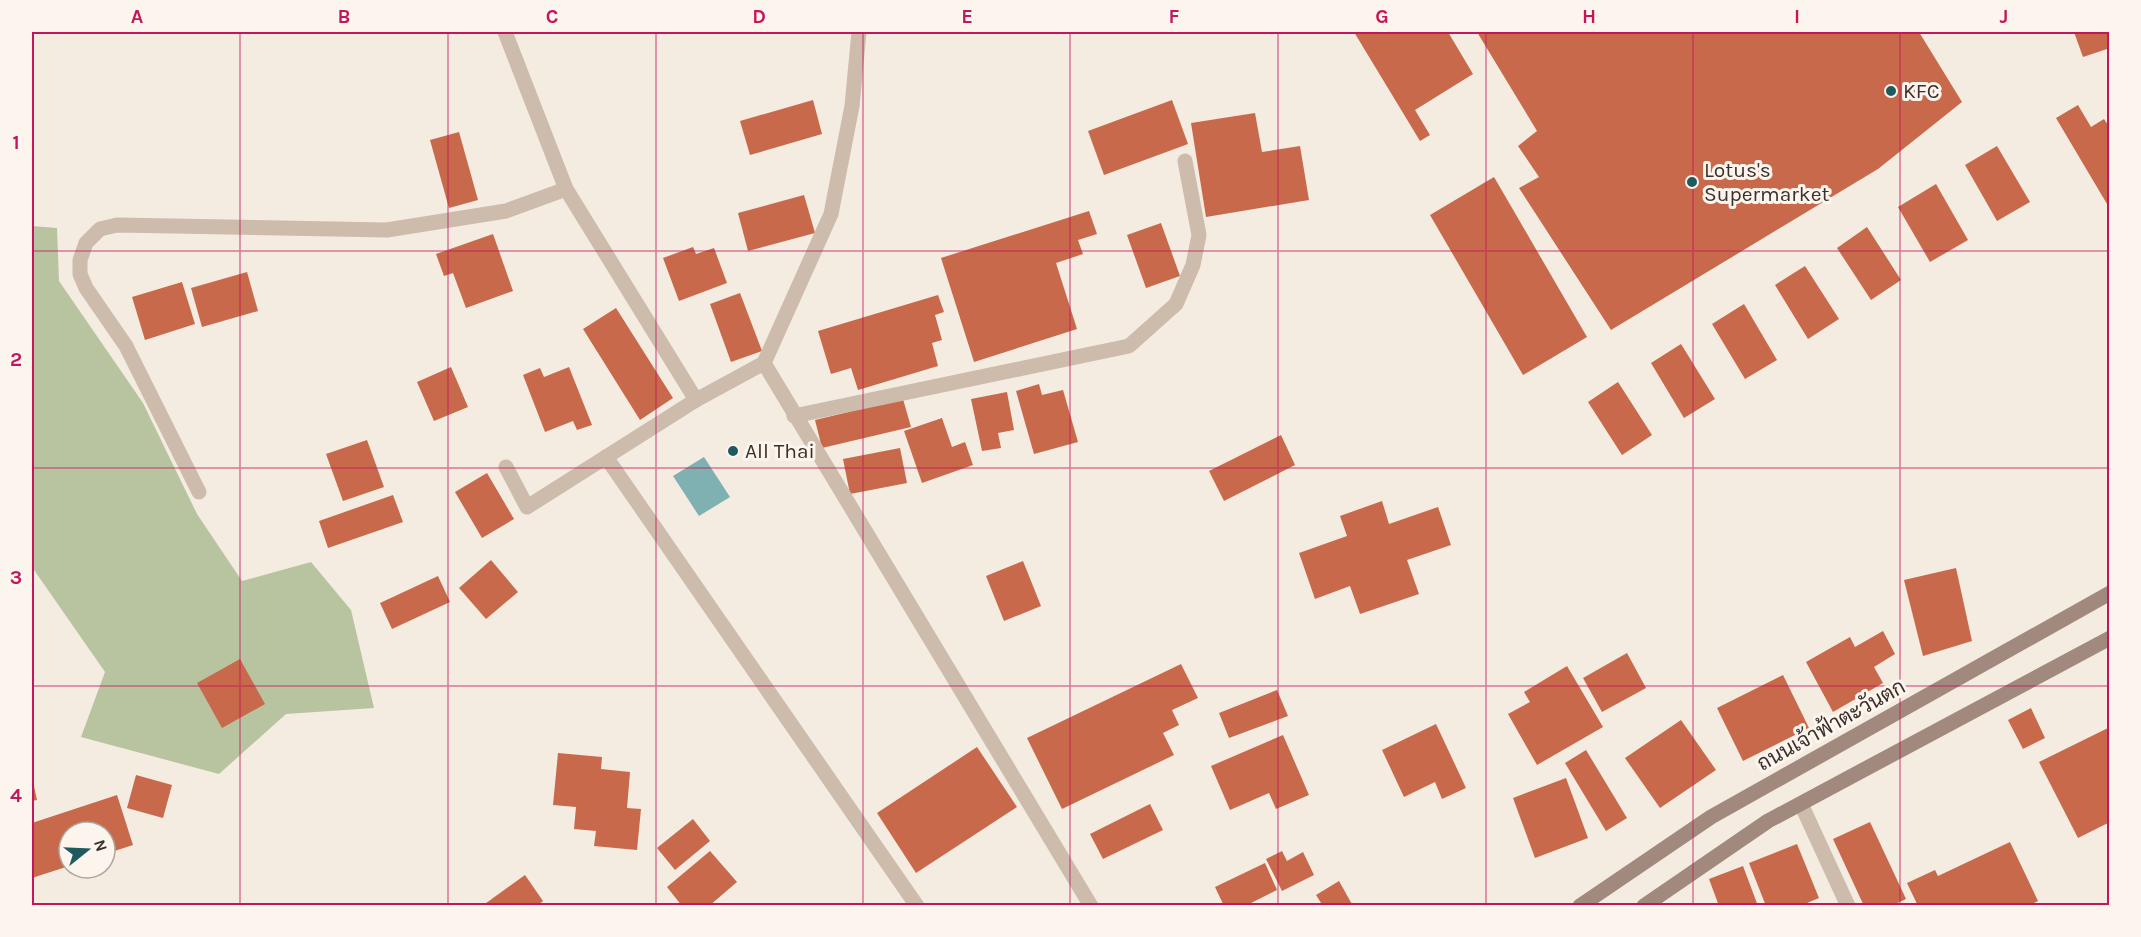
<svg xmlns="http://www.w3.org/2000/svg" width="2141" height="937" viewBox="0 0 2141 937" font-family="Karla,Sarabun,sans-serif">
<rect width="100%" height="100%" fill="#f4ebe1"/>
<!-- green -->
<polygon fill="#b8c4a0" points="32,226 57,228 59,281 143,403 197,514 242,581 311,562 351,610 374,708 286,714 219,774 81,737 105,672 32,567"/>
<!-- water -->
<polygon fill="#7fb0b2" points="704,457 730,497 699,516 673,476"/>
<!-- building -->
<g fill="#c8694b">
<polygon points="1354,32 1448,32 1473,74 1415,110 1430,135 1420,141"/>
<polygon points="1477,32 1919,32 1962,102 1878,169 1611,330 1519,188 1539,177 1518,146 1537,131"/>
<polygon points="2074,32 2110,32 2110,48 2083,57"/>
<polygon points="813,100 822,134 750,155 740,121"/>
<polygon points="1172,100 1188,144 1104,175 1088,131"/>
<polygon points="2078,105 2091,127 2104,119 2110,128 2110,203 2107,204 2056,118"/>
<polygon points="1255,113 1262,152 1300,146 1309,200 1206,217 1191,123"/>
<polygon points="459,132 478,200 449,208 430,140"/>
<polygon points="1997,146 2030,202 1997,221 1965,165"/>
<polygon points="1494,177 1587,337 1523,375 1430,215"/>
<polygon points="1936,184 1968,240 1930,262 1898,207"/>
<polygon points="804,195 815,233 748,251 738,213"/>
<polygon points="1089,211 1097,234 1078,240 1083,254 1056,263 1077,329 974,362 941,258"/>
<polygon points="1161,223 1180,276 1146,288 1127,235"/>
<polygon points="1867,227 1901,280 1871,300 1837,248"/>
<polygon points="493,234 513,291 466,308 453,273 444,276 436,254"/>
<polygon points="693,247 696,254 714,248 727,283 679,301 663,258"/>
<polygon points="1805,266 1839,319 1808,339 1775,285"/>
<polygon points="247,272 258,311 202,327 191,288"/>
<polygon points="182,282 195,324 145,340 132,297"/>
<polygon points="740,293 762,351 731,362 710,304"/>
<polygon points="938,295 944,312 935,315 942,340 932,343 938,366 858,390 851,368 831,374 818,331"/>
<polygon points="1744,304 1777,360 1745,379 1712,324"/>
<polygon points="616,308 673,398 640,420 583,329"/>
<polygon points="1681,344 1715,399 1684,418 1651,363"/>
<polygon points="451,367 468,407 434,421 417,382"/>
<polygon points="569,367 592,425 577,430 573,421 545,432 523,375 540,368 544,377"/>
<polygon points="1618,382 1652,435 1622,455 1588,402"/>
<polygon points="1039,384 1042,395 1063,390 1078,442 1034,454 1016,391"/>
<polygon points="1007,392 1014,430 998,433 1001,448 982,451 971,399"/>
<polygon points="903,399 911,427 822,448 815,420"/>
<polygon points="942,418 952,447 965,442 973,465 922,483 904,431"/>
<polygon points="1281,435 1295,465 1224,501 1209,471"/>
<polygon points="367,440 384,487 343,501 326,454"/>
<polygon points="900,448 907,483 850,494 843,459"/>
<polygon points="487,473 514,519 482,538 455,492"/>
<polygon points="393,495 403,522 328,548 319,521"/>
<polygon points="1382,501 1389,524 1438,507 1451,545 1407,560 1419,594 1360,614 1350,586 1315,599 1299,553 1347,536 1340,516"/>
<polygon points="491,560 518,592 486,619 459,588"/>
<polygon points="1023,561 1041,606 1004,621 986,576"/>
<polygon points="1956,568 1972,641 1923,656 1904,580"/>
<polygon points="438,576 450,602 392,629 380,603"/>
<polygon points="1883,631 1895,654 1874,667 1883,683 1833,712 1806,662 1850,637 1855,647"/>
<polygon points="1627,653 1646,688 1602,712 1583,678"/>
<polygon points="240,659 265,704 222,728 197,683"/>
<polygon points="1181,664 1198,698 1172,710 1179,725 1163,733 1174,755 1062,809 1027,738"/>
<polygon points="1567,666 1603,727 1537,765 1508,714 1530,702 1524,692"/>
<polygon points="1783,675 1809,728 1743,761 1717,708"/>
<polygon points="1277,690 1288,716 1229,738 1219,713"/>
<polygon points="2031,708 2045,738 2023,749 2008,720"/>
<polygon points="1681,720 1716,770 1660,808 1625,758"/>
<polygon points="1436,724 1466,788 1442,799 1435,782 1404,797 1382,750"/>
<polygon points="2110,727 2110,822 2078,838 2039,762"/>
<polygon points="1283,735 1309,795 1276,809 1269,793 1230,810 1211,766"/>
<polygon points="977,747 1017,807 916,873 877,813"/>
<polygon points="1586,750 1627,818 1606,831 1565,763"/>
<polygon points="558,753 602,757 601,769 630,772 627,808 641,809 637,850 594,846 596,831 574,829 576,807 553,805"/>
<polygon points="136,775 172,785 163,818 127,808"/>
<polygon points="32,777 37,800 32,801"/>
<polygon points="1566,778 1588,838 1535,858 1513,798"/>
<polygon points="117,795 133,845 105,854 105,832 69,832 69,866 32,878 32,823"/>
<polygon points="1150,804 1163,830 1103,859 1090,834"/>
<polygon points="693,819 710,841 675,870 657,848"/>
<polygon points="1870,822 1906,899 1891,906 1864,906 1833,839"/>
<polygon points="2010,842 2038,901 2028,906 1918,906 1907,883 1935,870 1938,876"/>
<polygon points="1797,844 1819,898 1800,906 1766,906 1749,863"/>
<polygon points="710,851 737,882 709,906 682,906 667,887"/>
<polygon points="1282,851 1287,861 1303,852 1314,875 1282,891 1266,859"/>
<polygon points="1265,863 1277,890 1245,906 1224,906 1215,887"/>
<polygon points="1743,866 1758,906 1719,906 1709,879"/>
<polygon points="525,875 543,901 537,906 482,906"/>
<polygon points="1339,881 1353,906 1323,906 1316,895"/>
</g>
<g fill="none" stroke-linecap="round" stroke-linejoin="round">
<!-- street -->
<g stroke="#cdbbac" stroke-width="15">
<polyline points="505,32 566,189 696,400"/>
<polyline points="764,363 1091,906"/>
<polyline points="794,416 1129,346 1176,304 1193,265 1199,235 1185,161"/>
<polyline points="606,457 917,906"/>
<polyline points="506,467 527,507 696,400 764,363 831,214 852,106 859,32"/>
<polyline points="199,492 126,346 86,288 80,274 80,260 86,243 100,229 117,225 387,230 506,211 566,189"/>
<polyline points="1801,804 1848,906"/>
</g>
<!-- secondary -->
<g stroke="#a18a7d" stroke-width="15">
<polyline points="1580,906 1711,817 2110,593"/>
<polyline points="1644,906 1768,821 2110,638"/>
</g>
</g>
<!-- grid -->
<path fill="none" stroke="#c2185b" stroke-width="1.5" stroke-opacity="0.55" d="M240 32V906M448 32V906M656 32V906M863 32V906M1070 32V906M1278 32V906M1486 32V906M1693 32V906M1900 32V906M32 251H2110M32 468H2110M32 686H2110"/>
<!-- markers -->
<g fill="#1f5a5e" stroke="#fbf5ee" stroke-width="2">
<circle cx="1891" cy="91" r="6"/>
<circle cx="1692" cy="182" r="6"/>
<circle cx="733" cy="451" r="6"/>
</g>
<g text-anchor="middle" stroke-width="6" stroke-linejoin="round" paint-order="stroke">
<!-- poi labels -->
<g font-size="21" fill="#3b302b" stroke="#fbf5ee" text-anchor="start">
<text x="1903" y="98">KFC</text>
<text x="1704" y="177">Lotus's<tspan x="1704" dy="24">Supermarket</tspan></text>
<text x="745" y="458">All Thai</text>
</g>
<!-- street labels -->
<g font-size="21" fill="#3b302b" stroke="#fbf5ee">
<text transform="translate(1831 725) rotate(-29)" y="7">ถนนเจ้าฟ้าตะวันตก</text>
</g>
</g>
<!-- border -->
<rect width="2141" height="937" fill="none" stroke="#fbf5ee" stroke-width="66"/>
<!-- north arrow -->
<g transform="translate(87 850) rotate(72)"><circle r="28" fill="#fbf5ee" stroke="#aea6a0" stroke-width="1.5"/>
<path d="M0-4.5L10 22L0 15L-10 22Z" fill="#1f5a5e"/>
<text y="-9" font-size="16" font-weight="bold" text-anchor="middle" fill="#3b302b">N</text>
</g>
<rect x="33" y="33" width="2075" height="871" fill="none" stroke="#c2185b" stroke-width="2"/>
<g font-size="20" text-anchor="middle" font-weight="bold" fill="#c2185b">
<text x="137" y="23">A</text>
<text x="344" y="23">B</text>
<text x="552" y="23">C</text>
<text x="759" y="23">D</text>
<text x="967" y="23">E</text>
<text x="1174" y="23">F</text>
<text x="1382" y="23">G</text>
<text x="1589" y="23">H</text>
<text x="1797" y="23">I</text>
<text x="2004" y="23">J</text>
<text x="16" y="149">1</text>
<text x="16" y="366">2</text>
<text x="16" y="584">3</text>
<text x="16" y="802">4</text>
</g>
</svg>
